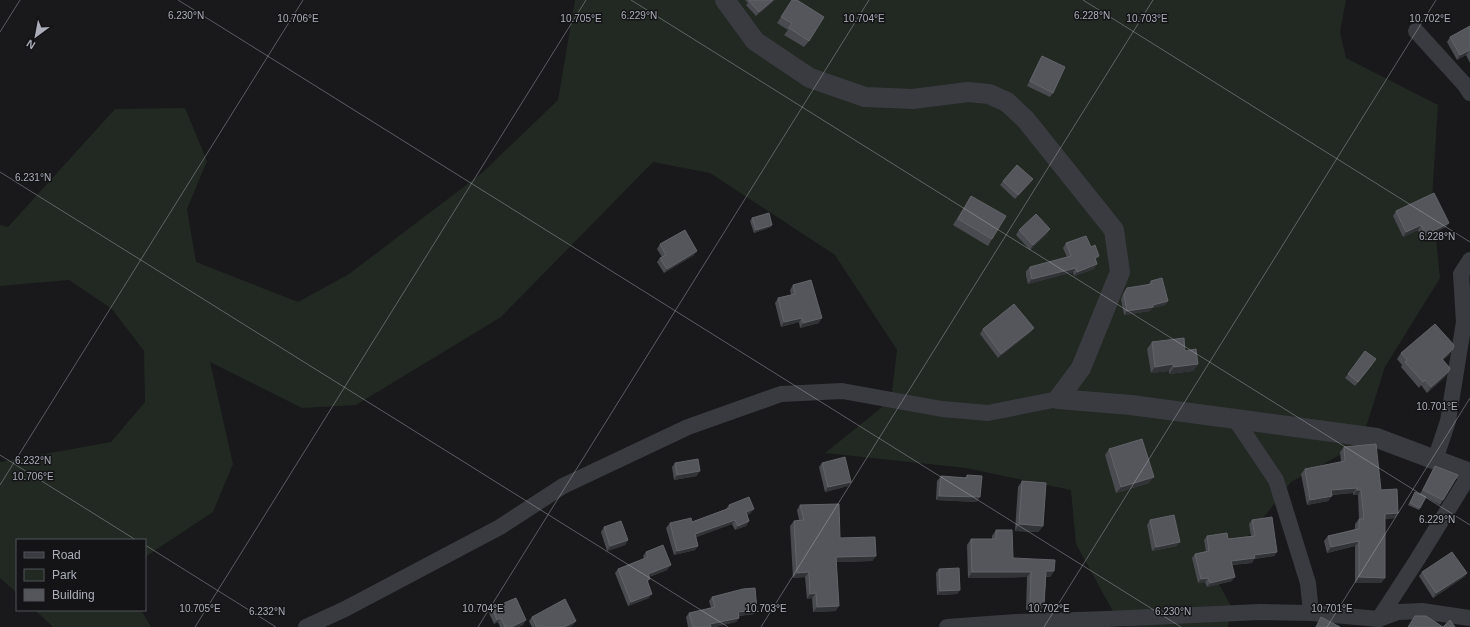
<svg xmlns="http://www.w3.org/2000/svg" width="1470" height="627" viewBox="0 0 1470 627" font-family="Helvetica,sans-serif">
<rect width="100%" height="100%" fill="#19191b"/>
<!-- green -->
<g fill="#212922">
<polygon points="575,0 1346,0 1340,32 1346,58 1438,105 1432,199 1440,278 1385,367 1361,443 1291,482 1251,534 1207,562 1231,606 1228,627 1127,627 1116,617 1076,544 1071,490 966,468 825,453 891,400 897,350 835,255 710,173 653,162 501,317 356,405 302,408 210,362 233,464 213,512 145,557 145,540 17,540 17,593 0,578 0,462 111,442 145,402 144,351 112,309 69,280 0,286 0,225 8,227 115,109 185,108 207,161 187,209 196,262 298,302 349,274 482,173 558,100"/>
<polygon points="35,610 141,610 151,627 53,627"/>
</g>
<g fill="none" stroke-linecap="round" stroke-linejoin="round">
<!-- minor -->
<g stroke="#3a3b40" stroke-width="16">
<polyline points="1416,31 1465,85 1470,93"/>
<polyline points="1235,419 1276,480 1308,583 1311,613"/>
<polyline points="1435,460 1448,421 1464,322 1461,274 1470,260"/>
<polyline points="1378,620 1417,560 1470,474"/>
<polyline points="306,627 345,609 500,527 563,486 688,427 781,394 842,391 942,409 988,413 1058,399"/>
<polyline points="947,627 1016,622 1107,619 1260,612 1311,613 1379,619 1398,612 1422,611 1470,618"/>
</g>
<!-- tertiary -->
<g stroke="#3a3b40" stroke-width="20">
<polyline points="725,0 755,41 810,78 865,97 913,99 968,92 989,94 1007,102 1026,120 1114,230 1120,272 1081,368 1058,399"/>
<polyline points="1058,399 1131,405 1377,438 1470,473"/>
</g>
</g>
<!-- wall -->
<g fill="#4a4b50">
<polygon points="745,0 775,0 756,16 746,5 748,3"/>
<polygon points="792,0 809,41 804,47 784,35 788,30 777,23"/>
<polygon points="1470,26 1470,63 1466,55 1457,60 1447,42 1450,37"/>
<polygon points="1042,56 1053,93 1050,97 1027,86 1039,61"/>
<polygon points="1003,181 1030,183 1015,199 1000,185"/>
<polygon points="971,196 992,239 988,246 953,225"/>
<polygon points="1396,211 1446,227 1422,239 1418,230 1403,237 1393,216"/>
<polygon points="752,218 771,227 754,233 750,221"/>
<polygon points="1019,230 1047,234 1030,250 1016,235"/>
<polygon points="1066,243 1096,261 1094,269 1074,276 1073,272 1028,284 1026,276 1026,271 1030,267 1067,257 1063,248"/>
<polygon points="660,244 694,255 664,273 657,262 660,258 662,257 657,249"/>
<polygon points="1151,281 1168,301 1165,305 1152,308 1150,311 1124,315 1121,299 1124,292 1127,288 1148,285"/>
<polygon points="793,285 819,323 800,328 799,322 781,327 775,303 778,298 791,295 790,290"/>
<polygon points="983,329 1031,332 998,358 980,334"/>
<polygon points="1152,342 1185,351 1198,364 1193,371 1169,374 1169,371 1151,373 1147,349"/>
<polygon points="1365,351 1373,364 1355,386 1345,378"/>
<polygon points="1401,353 1449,355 1443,360 1449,371 1445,377 1427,393 1421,385 1419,388 1401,367 1402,365 1397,359"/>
<polygon points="1344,447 1381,490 1398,513 1395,518 1385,519 1385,578 1381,583 1355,583 1355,546 1327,553 1324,541 1328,536 1355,529 1355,524 1359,519 1358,495 1353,495 1353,493 1332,495 1328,501 1307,505 1301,474 1305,469 1341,462 1340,452"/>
<polygon points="1109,449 1149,483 1116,493 1105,455"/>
<polygon points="675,463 697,476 674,480 672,467"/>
<polygon points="822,463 848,486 825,492 819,467"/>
<polygon points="1435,466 1443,500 1440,505 1426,497 1419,510 1408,505 1415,492 1420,494 1432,471"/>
<polygon points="967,475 977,502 936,500 937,481 941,476 965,478"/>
<polygon points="1022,481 1043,526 1038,532 1015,531 1018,487"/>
<polygon points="729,505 751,513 747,515 749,521 746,526 735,530 732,524 696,537 698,546 695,550 674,555 666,528 670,523 692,522 726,509"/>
<polygon points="800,505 840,538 876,556 872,561 836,562 836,611 813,612 812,598 807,599 805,577 793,578 790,526 794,521 799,520 797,510"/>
<polygon points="1150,520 1177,546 1152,551 1147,525"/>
<polygon points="1252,520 1277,552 1274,556 1254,559 1252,563 1232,565 1232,581 1207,587 1205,582 1198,583 1192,558 1195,554 1206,552 1204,540 1207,536 1228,539 1251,536 1249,524"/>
<polygon points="604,527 628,540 625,545 607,551 601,532"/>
<polygon points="996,530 1013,558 1054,571 1050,577 1046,577 1044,605 1040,611 1026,610 1027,577 968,578 967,545 971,539 992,539 992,536"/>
<polygon points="646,552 667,570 649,577 648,583 649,598 628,606 615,573 618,569 644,559 643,556"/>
<polygon points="939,569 960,590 957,594 937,595 936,573"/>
<polygon points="1422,572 1467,573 1464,577 1433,598 1419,576"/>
<polygon points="712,597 757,610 754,614 739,616 739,618 736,622 715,627 688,627 686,617 689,613 711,608 709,601"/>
<polygon points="492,608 523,625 518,627 500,627 498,622 494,624 489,613"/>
<polygon points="532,617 573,625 570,627 532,627 529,621"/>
</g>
<!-- shaded-wall -->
<g fill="#323336">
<polygon points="773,0 775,0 756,16 759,12"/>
<polygon points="1470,50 1466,55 1457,60 1460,55"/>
<polygon points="1033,179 1030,183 1015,199 1018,195"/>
<polygon points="1449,223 1446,227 1422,239 1425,235"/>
<polygon points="772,225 771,227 754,233 756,230"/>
<polygon points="1421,225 1418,230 1403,237 1406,232"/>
<polygon points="1050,229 1047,234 1030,250 1033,245"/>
<polygon points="697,251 694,255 664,273 667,269"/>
<polygon points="1099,256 1096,260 1092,262 1095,258"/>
<polygon points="1097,264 1094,269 1074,276 1077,272"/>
<polygon points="1076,268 1073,272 1028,284 1032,279"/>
<polygon points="1168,301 1165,305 1152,308 1150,311 1124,315 1127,311"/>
<polygon points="802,318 799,322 781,327 784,322"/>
<polygon points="822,318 819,323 800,328 803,323"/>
<polygon points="1034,328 1031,332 998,358 1001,354"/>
<polygon points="1453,349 1449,355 1438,365 1442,359"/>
<polygon points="1173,364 1169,371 1151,373 1155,367"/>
<polygon points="1198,364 1193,371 1169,374 1174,367"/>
<polygon points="1449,371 1445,377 1427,393 1431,387"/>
<polygon points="700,471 697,476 674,480 677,475"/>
<polygon points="1154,477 1149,483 1116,493 1121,487"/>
<polygon points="851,482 848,486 825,492 828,487"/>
<polygon points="1357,488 1353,493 1327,495 1331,490"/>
<polygon points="1357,490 1361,490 1358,495 1353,495"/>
<polygon points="939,496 980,497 977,502 936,500"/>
<polygon points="1332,496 1328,501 1307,505 1310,500"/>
<polygon points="754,509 751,513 742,517 746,512"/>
<polygon points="1398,513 1395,518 1382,519 1385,514"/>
<polygon points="735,520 732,524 692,539 695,534"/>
<polygon points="749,521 746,526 735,530 738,526"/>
<polygon points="1019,524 1043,526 1038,532 1015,531"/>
<polygon points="628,540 625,545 607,551 610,546"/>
<polygon points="1359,541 1355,546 1327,553 1331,547"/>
<polygon points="1180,542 1177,546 1152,551 1156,547"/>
<polygon points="698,546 695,550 674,555 677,551"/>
<polygon points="1277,552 1274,556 1254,559 1252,563 1228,565 1231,561 1254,555"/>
<polygon points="876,556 872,561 832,562 836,557"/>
<polygon points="671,565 667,570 645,578 648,574"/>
<polygon points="1046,571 1054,571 1050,577 1042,576"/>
<polygon points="809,572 805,577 793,578 797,573"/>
<polygon points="972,572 1031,572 1027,577 968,578"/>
<polygon points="1467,573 1464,577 1433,598 1436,593"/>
<polygon points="1235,577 1232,581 1207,587 1210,583"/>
<polygon points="1359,577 1385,578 1381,583 1355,583"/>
<polygon points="1208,578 1205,582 1198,583 1201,579"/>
<polygon points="960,590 957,594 937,595 940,591"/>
<polygon points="816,593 812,598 807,599 810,594"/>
<polygon points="652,594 649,598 628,606 631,602"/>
<polygon points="1030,605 1044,605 1040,611 1026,610"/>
<polygon points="839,606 836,611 813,612 817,607"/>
<polygon points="757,610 754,614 735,616 738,612"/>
<polygon points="501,618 498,622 494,624 497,620"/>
<polygon points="739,618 736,622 715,627 709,627 710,624"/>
<polygon points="526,620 523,625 518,627 511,627"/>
<polygon points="576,621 573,625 570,627 564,627"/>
</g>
<!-- building -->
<g fill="#55565c" stroke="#62646a">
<polygon points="750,0 773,0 759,12 749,1"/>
<polygon points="792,0 797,0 824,17 809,41 789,28 792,23 781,17"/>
<polygon points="1470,26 1470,51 1470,50 1460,55 1450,37"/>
<polygon points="1042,56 1065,67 1053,93 1030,81"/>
<polygon points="1017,165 1033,179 1018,195 1003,181"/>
<polygon points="1434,193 1449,223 1425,235 1421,225 1406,232 1396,211"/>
<polygon points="971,196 1006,216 992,239 958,219"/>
<polygon points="769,213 772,225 756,230 752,218"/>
<polygon points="1036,214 1050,229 1033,245 1019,230"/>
<polygon points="685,230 697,251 667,269 660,258 666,255 660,244"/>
<polygon points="1086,236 1091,247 1095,245 1099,256 1095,258 1097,264 1077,272 1076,268 1032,279 1030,271 1030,267 1071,256 1066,243"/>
<polygon points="1162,278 1168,301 1153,305 1153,307 1127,311 1124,295 1127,288 1152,284 1151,281"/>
<polygon points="811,280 822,318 803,323 802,318 784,322 778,298 795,294 793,285"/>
<polygon points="1014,304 1034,328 1001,354 983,329"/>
<polygon points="1435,324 1454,345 1453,349 1442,359 1450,368 1449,371 1431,387 1425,380 1423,382 1405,362 1407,360 1401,353"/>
<polygon points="1184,338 1185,351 1196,349 1198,364 1174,367 1173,364 1155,367 1152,342"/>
<polygon points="1365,351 1376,359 1358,382 1348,374"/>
<polygon points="1142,439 1154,477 1121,487 1109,449"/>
<polygon points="1376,444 1381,490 1397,489 1398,513 1385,514 1385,578 1359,577 1359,541 1331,547 1328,536 1359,529 1359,519 1364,519 1361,490 1357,490 1357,488 1331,490 1332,496 1310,500 1305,469 1345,461 1344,447"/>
<polygon points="845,457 851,482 828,487 822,463"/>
<polygon points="698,459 700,471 677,475 675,463"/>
<polygon points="1435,466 1458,475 1443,500 1423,490"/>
<polygon points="967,475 982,476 980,497 939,496 941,476 967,478"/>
<polygon points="1022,481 1046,483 1043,526 1019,524"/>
<polygon points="1415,492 1426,497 1420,508 1410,503"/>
<polygon points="749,497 754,509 746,512 749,521 738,526 735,520 695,534 698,546 677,551 670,523 691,518 692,522 730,508 729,505"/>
<polygon points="839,504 840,538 875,537 876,556 836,557 839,606 817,607 816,593 810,594 809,572 797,573 794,521 804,520 800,505"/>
<polygon points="1174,515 1180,542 1156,547 1150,520"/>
<polygon points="1272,517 1277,552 1254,555 1255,558 1231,561 1235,577 1210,583 1208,578 1201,579 1195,554 1209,551 1207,536 1227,533 1228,539 1255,536 1252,520"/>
<polygon points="621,521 628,540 610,546 604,527"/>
<polygon points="996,530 1012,530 1013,558 1055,560 1054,571 1046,571 1044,605 1030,605 1031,572 972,572 971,539 996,539"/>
<polygon points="663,545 671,565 648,574 650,579 647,580 652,594 631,602 618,569 648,557 646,552"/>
<polygon points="1452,552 1467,573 1436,593 1422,572"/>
<polygon points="959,568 960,590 940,591 939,569"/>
<polygon points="755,588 757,610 738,612 739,618 710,624 711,627 693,627 689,613 715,607 712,597 743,589"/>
<polygon points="516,598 526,620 511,627 505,627 501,618 497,620 492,608"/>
<polygon points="565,599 576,621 564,627 537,627 532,617"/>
<polygon points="1415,616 1426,616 1443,627 1450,620 1455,627 1408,627"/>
<polygon points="1321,617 1340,627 1316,627"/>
</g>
<!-- ticks -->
<path fill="none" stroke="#acafbb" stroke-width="1" stroke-opacity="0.45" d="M178 0 1181 627M631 0 1470 525M1083 0 1470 242M0 32 20 0M0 172 728 627M0 455 136 540M0 485 303 0M145 545 276 627M195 627 586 0M478 627 869 0M761 627 1153 0M1044 627 1436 0M1327 627 1470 398"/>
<g font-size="10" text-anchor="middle" fill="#acafbb" stroke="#141416" stroke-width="3" stroke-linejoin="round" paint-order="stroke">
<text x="186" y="19">6.230°N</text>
<text x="639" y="19">6.229°N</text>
<text x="1092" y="19">6.228°N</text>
<text x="298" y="22">10.706°E</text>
<text x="581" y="22">10.705°E</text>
<text x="864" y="22">10.704°E</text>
<text x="1147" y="22">10.703°E</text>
<text x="1430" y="22">10.702°E</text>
<text x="33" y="181">6.231°N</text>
<text x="1437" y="240">6.228°N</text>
<text x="1437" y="410">10.701°E</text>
<text x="33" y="464">6.232°N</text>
<text x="33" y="480">10.706°E</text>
<text x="1437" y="523">6.229°N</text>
<text x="200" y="612">10.705°E</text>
<text x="483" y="612">10.704°E</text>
<text x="766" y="612">10.703°E</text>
<text x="1049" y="612">10.702°E</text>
<text x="1332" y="612">10.701°E</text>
<text x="267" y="615">6.232°N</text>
<text x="1173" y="615">6.230°N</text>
</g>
<!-- legend -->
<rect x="16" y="539" width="130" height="72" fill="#141416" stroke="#515258"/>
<rect x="24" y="552" width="20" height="6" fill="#3a3b40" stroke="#515258"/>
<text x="52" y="559" font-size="12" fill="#acafbb">Road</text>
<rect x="24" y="569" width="20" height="12" fill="#212922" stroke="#515258"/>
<text x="52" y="579" font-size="12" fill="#acafbb">Park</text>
<rect x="24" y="589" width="20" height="12" fill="#55565c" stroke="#515258"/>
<text x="52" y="599" font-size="12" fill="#acafbb">Building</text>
<!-- north arrow -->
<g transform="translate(36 36) rotate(212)" stroke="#141416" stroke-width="3" paint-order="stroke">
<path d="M0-3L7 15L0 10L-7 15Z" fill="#acafbb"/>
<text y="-6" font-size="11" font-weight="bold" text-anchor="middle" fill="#acafbb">N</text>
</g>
</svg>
